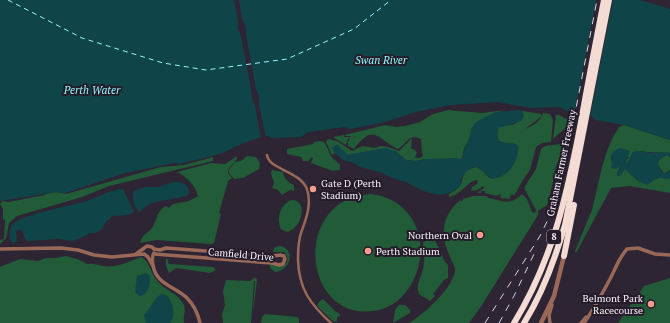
<svg xmlns="http://www.w3.org/2000/svg" width="670" height="323" viewBox="0 0 670 323" font-family="'PT Serif',serif">
<rect width="100%" height="100%" fill="#2e2534"/>
<!-- green -->
<g fill="#215b37">
<path d="M448 110 482 113 497 111 507 112H496L477 122 472 128 468 142 464 148 462 159H425L416 161 406 160 395 151 380 149 348 155 336 145 334 151 335 153 332 155 326 142 328 139 337 141 352 151 362 146 375 148 381 146 388 147 399 151 412 138 411 149H414L417 153 415 157H412L419 158 423 156C421 151 422 145 421 139 409 133 407 143 398 149 377 139 374 122 354 149L348 146V142L350 138 348 139 346 145 333 137 344 135V137H352L350 136H345V135L385 125 396 127 405 126 420 122 433 114Z"/>
<path d="M523 111 541 114V117L525 129C533 126 541 121 543 113L550 114 553 120 551 142 542 143 536 147 530 170 523 180 514 196 513 194 510 196V199L500 198 501 195 499 194 497 196 485 193V191H481V193H477L484 188 483 186 477 190 471 191 472 187 477 184 478 180C468 180 463 194 449 197V194C453 192 458 189 461 184 464 178 461 174 470 169 480 163 483 174 490 178 493 179 497 178 499 177 513 170 513 160 518 146L515 144 505 143 499 141 497 135 498 127 515 124Z"/>
<polygon points="556,115 559,115 572,122 553,139"/>
<path d="M624 125 670 140V153L646 152 642 151 633 152 627 164 626 161 629 157 611 155 612 164 620 166 617 174 619 176 625 169 638 181 650 183C657 176 661 178 670 179V193L630 186 611 188 576 253 575 251 592 210 602 167 607 151 612 139 619 127Z"/>
<polygon points="321,141 325,143 331,156 340,165 340,170 333,171 311,163 313,158 312,157 308,161 303,161 301,157 287,154 287,149 313,144 314,142"/>
<path d="M561 143 567 146 565 157 560 158 555 168 553 182 547 205 538 211V215L482 305 469 323H409C425 313 452 289 455 271 456 267 451 260 450 257 440 235 441 217 460 200L461 202 463 200V199L473 196H487L488 198C503 200 508 207 522 194L527 199 532 212 535 213 536 210 524 188 536 169 541 149C547 143 554 147 561 143Z"/>
<polygon points="666,155 670,157 670,170 664,174 658,164 659,160"/>
<path d="M237 156V159L229 168 228 173 232 178 228 181 219 213 221 214 214 243 211 244 157 240 140 243C143 233 146 235 152 228 157 220 157 210 166 206L169 208 173 204 189 201 198 196C195 185 187 177 177 172L211 163 225 164Z"/>
<polygon points="247,156 256,157 260,163 259,169 243,178 234,179 229,173 229,169 235,162 241,161"/>
<polygon points="213,157 213,161 109,186 82,197 17,216 9,223 6,238 0,244 0,240 4,239 5,220 3,219 3,209 0,204 3,201 8,202 45,195 44,194 56,192 66,194 161,167 184,165"/>
<path d="M272 170 283 172C283 177 289 184 294 185V191L290 190 282 195 278 190 272 188 274 183 271 173Z"/>
<path d="M371 194C414 199 431 242 414 279 406 296 392 309 373 311 307 319 295 219 351 198 357 195 364 195 371 194Z"/>
<path d="M291 200C309 199 302 229 287 232L281 229C276 218 280 205 291 200Z"/>
<path d="M434 238 445 262 448 265V278L444 280 433 294 435 296 430 301 419 294C415 285 421 278 423 269 425 260 424 252 423 243L428 239Z"/>
<path d="M278 246C295 246 293 270 275 272L270 268V264L283 266C289 263 289 255 283 252H273L274 248Z"/>
<path d="M66 256 80 260 87 264C93 263 97 265 103 266 117 268 128 262 141 257 150 261 151 275 158 282 166 291 178 293 184 305 186 310 183 317 184 323H0V267L20 259 38 261 46 258H56Z"/>
<polygon points="166,259 168,259 168,263 169,264 213,267 216,270 210,273 176,268 169,273 166,266"/>
<polygon points="254,278 256,278 257,280 253,313 255,281 254,281 251,323 223,323 222,314 225,305 223,291 226,280 250,281"/>
<polygon points="670,278 670,323 618,323 644,286"/>
<polygon points="323,299 335,311 340,314 340,317 338,316 337,318 337,321 335,322 332,320 317,306 320,301"/>
<polygon points="399,305 405,305 410,310 410,313 393,323 395,310"/>
<polygon points="265,314 297,317 299,319 299,323 261,323 262,317"/>
</g>
<!-- water -->
<g fill="#0f4548">
<path d="M0 0H640L670 9V140L624 125 596 120 590 115 567 111 559 107 531 108 497 102 450 105 416 112 385 122 351 129 344 127 308 132 301 137 271 138 269 136C259 137 249 141 239 145 233 147 228 151 222 153 208 158 194 160 179 164L175 163 125 173 65 193 56 192 0 201Z"/>
<path d="M521 110 523 112 524 117 521 121 498 128 497 135 499 141 505 143 515 144 518 146C520 159 508 178 494 178 484 179 481 159 468 170 466 172 463 174 462 177 461 180 461 183 460 186 446 199 431 195 415 187 410 185 406 180 400 181L380 172 360 167 354 163 343 160 335 153 332 148 335 145H338L348 155 385 148 395 151 406 160 416 161 425 159 455 158 462 159 463 157 464 148 468 142 472 128 476 122 496 112Z"/>
<path d="M620 148 630 151 626 161 627 164 633 152C640 150 645 153 653 153 659 153 664 152 670 153V157L666 155 659 160 658 164 663 174 666 173 670 170V179C655 177 659 177 647 185L638 181 625 169 619 176H617L620 166 616 169 611 168C615 157 607 153 620 148Z"/>
<path d="M173 182C182 182 188 183 189 193L187 196 151 203 139 212C134 207 131 198 134 191L145 187H159Z"/>
<path d="M123 189 134 212 128 215 112 216 106 222 102 229 96 233H90L79 239 72 241 59 239 27 241 25 239 22 230H18L16 232 17 241 13 243 11 242C10 238 9 228 12 225 20 215 66 207 79 203 95 200 107 190 123 189Z"/>
<path d="M146 273 149 275C151 283 150 288 144 295L140 296 135 292 137 276Z"/>
<path d="M162 294 167 295C173 303 176 315 170 323H146L144 315C151 309 153 298 162 294Z"/>
</g>
<!-- pier -->
<g fill="#2e2534">
<polygon points="234,0 239,0 242,19 246,27 246,35 256,89 259,96 259,105 266,138 261,139 255,106 252,98 251,89 241,36 238,29 238,20"/>
<polygon points="596,0 613,0 590,117 574,115"/>
</g>
<g fill="none" stroke-linecap="round" stroke-linejoin="round">
<!-- ferry -->
<polyline stroke="#91f8fd" stroke-width="1" stroke-dasharray="5 4" stroke-linecap="butt" points="8,0 82,38 163,63 206,70 287,59 354,29 391,0"/>
<!-- pedestrian -->
<path stroke="#996857" stroke-width="2.5" d="M267 155C269 170 299 170 307 189 312 204 306 219 301 233 298 242 298 252 298 260 299 289 310 304 331 323"/>
<!-- minor -->
<g stroke="#996857" stroke-width="3.5">
<polyline points="0,249 61,248 78,250 94,255 112,257 144,254 148,257 153,266"/>
<path d="M154 253C152 256 152 260 153 265 156 285 175 286 187 298 194 305 198 314 200 323"/>
<polyline points="136,254 147,246 152,247 154,249"/>
<polyline points="154,254 272,263 279,265 283,264 285,259 284,256 280,255 273,256 166,248 160,250 154,249"/>
<polyline points="550,323 549,315 552,305"/>
<polyline points="581,323 586,317"/>
<path d="M584 323C594 309 602 294 610 279 616 268 618 259 627 249L638 248 655 254 670 255"/>
</g>
<!-- tertiary -->
<polyline stroke="#996857" stroke-width="4.5" points="541,323 554,296 564,256"/>
<!-- motorway -->
<g stroke="#f4dbd3" stroke-width="6">
<polyline points="564,256 574,205"/>
<path d="M514 323C553 259 567 195 581 122 588 82 596 41 604 0"/>
<path d="M524 323C543 293 555 259 565 225L609 0"/>
</g>
<!-- rail -->
<g stroke="#dad4de" stroke-width="1" stroke-dasharray="7 7" stroke-linecap="butt">
<polyline points="485,323 540,236 554,207 564,170 597,0"/>
<polyline points="499,323 514,296 534,254"/>
</g>
</g>
<!-- markers -->
<g fill="#f59c90" stroke="#251c2a" stroke-width="1.5">
<circle cx="313" cy="189" r="4"/>
<circle cx="480" cy="235" r="4"/>
<circle cx="368" cy="251" r="4"/>
<circle cx="651" cy="304" r="4"/>
</g>
<g text-anchor="middle" stroke-width="4" stroke-linejoin="round" paint-order="stroke">
<!-- shield labels -->
<rect fill="#251c2a" stroke="#b8b1bc" stroke-width="1" x="547" y="230" width="14" height="14" rx="3"/>
<g font-size="9" font-weight="bold" fill="#f7f1fb">
<text x="554" y="240">8</text>
</g>
<!-- street labels -->
<g font-size="10" fill="#f7f1fb" stroke="#251c2a">
<text transform="translate(561 163) rotate(-78)" y="4">Graham Farmer Freeway</text>
<text transform="translate(241 254) rotate(5)" y="4">Camfield Drive</text>
</g>
<!-- poi labels -->
<g font-size="10" fill="#f7f1fb" stroke="#251c2a" text-anchor="start">
<text x="321" y="187">Gate D (Perth<tspan x="321" dy="12">Stadium)</tspan></text>
<text x="472" y="239" text-anchor="end">Northern Oval</text>
<text x="376" y="255">Perth Stadium</text>
<text x="643" y="302" text-anchor="end">Belmont Park<tspan x="643" dy="12">Racecourse</tspan></text>
</g>
<!-- water labels -->
<g font-size="11" font-style="italic" fill="#91f8fd" stroke="#251c2a">
<text x="381" y="64">Swan River</text>
<text x="92" y="94">Perth Water</text>
</g>
</g>
</svg>
